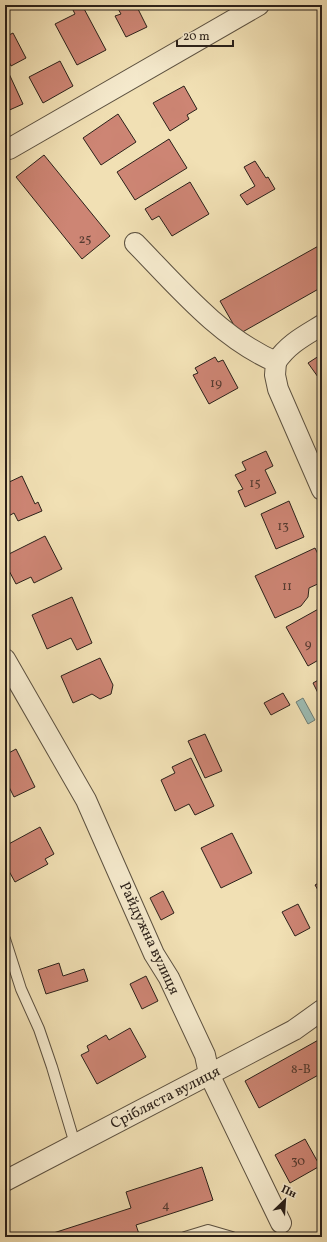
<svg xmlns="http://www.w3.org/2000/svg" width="327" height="1242" viewBox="0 0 327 1242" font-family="Vollkorn,serif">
<rect width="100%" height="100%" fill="#f1e0b4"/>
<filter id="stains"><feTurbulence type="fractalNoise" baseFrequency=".005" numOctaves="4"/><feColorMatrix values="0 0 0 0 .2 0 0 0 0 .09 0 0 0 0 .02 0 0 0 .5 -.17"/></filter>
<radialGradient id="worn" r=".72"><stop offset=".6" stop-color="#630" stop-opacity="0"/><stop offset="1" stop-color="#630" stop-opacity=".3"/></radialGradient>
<!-- water -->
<polygon fill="#9cbcb4" stroke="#6f7e76" points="303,698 315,720 308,724 296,702"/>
<!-- building -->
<g fill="#cd8574" stroke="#2b211a">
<polygon points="77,5 82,5 106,50 77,65 55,24 75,14 72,8"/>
<polygon points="116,5 136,5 147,27 126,37 115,16 121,14"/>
<polygon points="13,33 26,58 11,66 5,53 5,37"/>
<polygon points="60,61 73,86 43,103 29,77"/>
<polygon points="5,65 23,104 5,112"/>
<polygon points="184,86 197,109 187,115 189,119 170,131 153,103"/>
<polygon points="118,114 136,142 101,165 83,138"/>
<polygon points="169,139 187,168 135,200 117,172"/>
<polygon points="44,155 110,236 82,259 16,177"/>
<polygon points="255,161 266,178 268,177 275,189 247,205 240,195 255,186 244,167"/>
<polygon points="190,182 209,214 172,236 159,216 152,220 145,209"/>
<polygon points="322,244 322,287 239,334 220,301"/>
<polygon points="322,354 322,375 318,377 308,363"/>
<polygon points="215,357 218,362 223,360 238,388 209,404 193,375 198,373 195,368"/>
<polygon points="266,451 273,466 265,470 276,493 245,507 238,491 243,489 235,475 246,470 242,462"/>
<polygon points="22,476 35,504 38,502 42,511 18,521 14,513 5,518 5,484"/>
<polygon points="289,501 304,537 276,549 261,514"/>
<polygon points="45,536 62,569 34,583 31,577 16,584 5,563 5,556"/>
<polygon points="315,548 322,562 322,582 309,588 308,597 301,606 275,618 255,576"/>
<polygon points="72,597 92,643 77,650 71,638 47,649 32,615"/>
<polygon points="322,607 322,658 308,666 286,627"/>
<polygon points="100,658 113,685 111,694 100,699 92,694 73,703 61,676"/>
<polygon points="322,678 322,701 313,683"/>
<polygon points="283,693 290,705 271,715 264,703"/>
<polygon points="205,734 222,771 205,778 188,741"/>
<polygon points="16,749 35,787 14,797 5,779 5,755"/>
<polygon points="191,758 214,806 195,815 189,804 175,811 161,780 175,773 172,767"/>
<polygon points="40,827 54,854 45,859 48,864 15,882 5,864 5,846"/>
<polygon points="232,833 252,873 221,888 201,848"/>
<polygon points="322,881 322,895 321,895 315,885"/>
<polygon points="163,891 174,913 161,920 150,898"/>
<polygon points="298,904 310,928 295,936 282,912"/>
<polygon points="59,963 63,976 84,969 88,981 46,994 38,970"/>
<polygon points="146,976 158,1001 142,1009 130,984"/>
<polygon points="130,1028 146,1057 97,1084 81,1055 89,1051 87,1046 106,1035 109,1040"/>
<polygon points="322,1038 322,1073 259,1108 245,1081"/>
<polygon points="305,1139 320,1166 290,1183 275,1155"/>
<polygon points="202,1167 213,1200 136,1225 140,1237 41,1237 131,1208 126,1192"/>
</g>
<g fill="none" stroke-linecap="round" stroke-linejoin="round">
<!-- service casing -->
<g stroke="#5c5140" stroke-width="12">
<g id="service">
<polyline points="5,939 21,989 39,1029 52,1067 75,1144"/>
<polyline points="185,1237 208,1230 232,1237"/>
</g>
</g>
<!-- minor casing -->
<g stroke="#5c5140" stroke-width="22">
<g id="minor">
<polyline points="9,149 259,5"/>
<path d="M135 243C177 286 220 338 276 362L275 375 278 389 322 490"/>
<path d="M276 362C288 344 304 336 322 325"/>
<polyline points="5,659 86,800 154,954 169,978 205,1055 209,1074 281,1223"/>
<polyline points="5,1181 294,1030 322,1010"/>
</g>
</g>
<!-- service -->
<use href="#service" stroke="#f6ebce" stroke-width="10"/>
<!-- minor -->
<use href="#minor" stroke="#f6ebce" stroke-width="20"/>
</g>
<g text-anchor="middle" stroke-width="3" stroke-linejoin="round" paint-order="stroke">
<!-- number labels -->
<g font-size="13" fill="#543a30">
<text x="85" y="243">25</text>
<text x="216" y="387">19</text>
<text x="255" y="487">15</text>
<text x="283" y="530">13</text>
<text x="287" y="590">11</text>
<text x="308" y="648">9</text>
<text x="301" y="1073">8-В</text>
<text x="298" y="1165">30</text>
<text x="166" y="1209">4</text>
</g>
<!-- street labels -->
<g font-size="15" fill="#2b211a" stroke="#f6ebce">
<text transform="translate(150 938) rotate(65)" y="5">Райдужна вулиця</text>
<text transform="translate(165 1097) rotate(-27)" y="5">Срібляста вулиця</text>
</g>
</g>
<!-- margin -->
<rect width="327" height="1242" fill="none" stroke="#f1e0b4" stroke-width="20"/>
<rect x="6" y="6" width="315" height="1230" fill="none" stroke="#2b211a" stroke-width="2"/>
<rect x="10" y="10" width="307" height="1222" fill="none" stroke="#2b211a"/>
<!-- north arrow -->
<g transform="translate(285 1200) rotate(25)" stroke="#f6ebce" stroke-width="3" paint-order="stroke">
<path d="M0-3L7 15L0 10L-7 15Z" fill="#2b211a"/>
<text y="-6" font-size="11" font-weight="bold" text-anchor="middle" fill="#2b211a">Пн</text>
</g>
<!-- scale -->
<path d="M177 40v6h56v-6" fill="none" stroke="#2b211a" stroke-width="2"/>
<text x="183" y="40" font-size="12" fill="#2b211a" stroke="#f6ebce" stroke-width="3" paint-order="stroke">20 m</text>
<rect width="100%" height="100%" filter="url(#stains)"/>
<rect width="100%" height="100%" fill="url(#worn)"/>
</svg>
